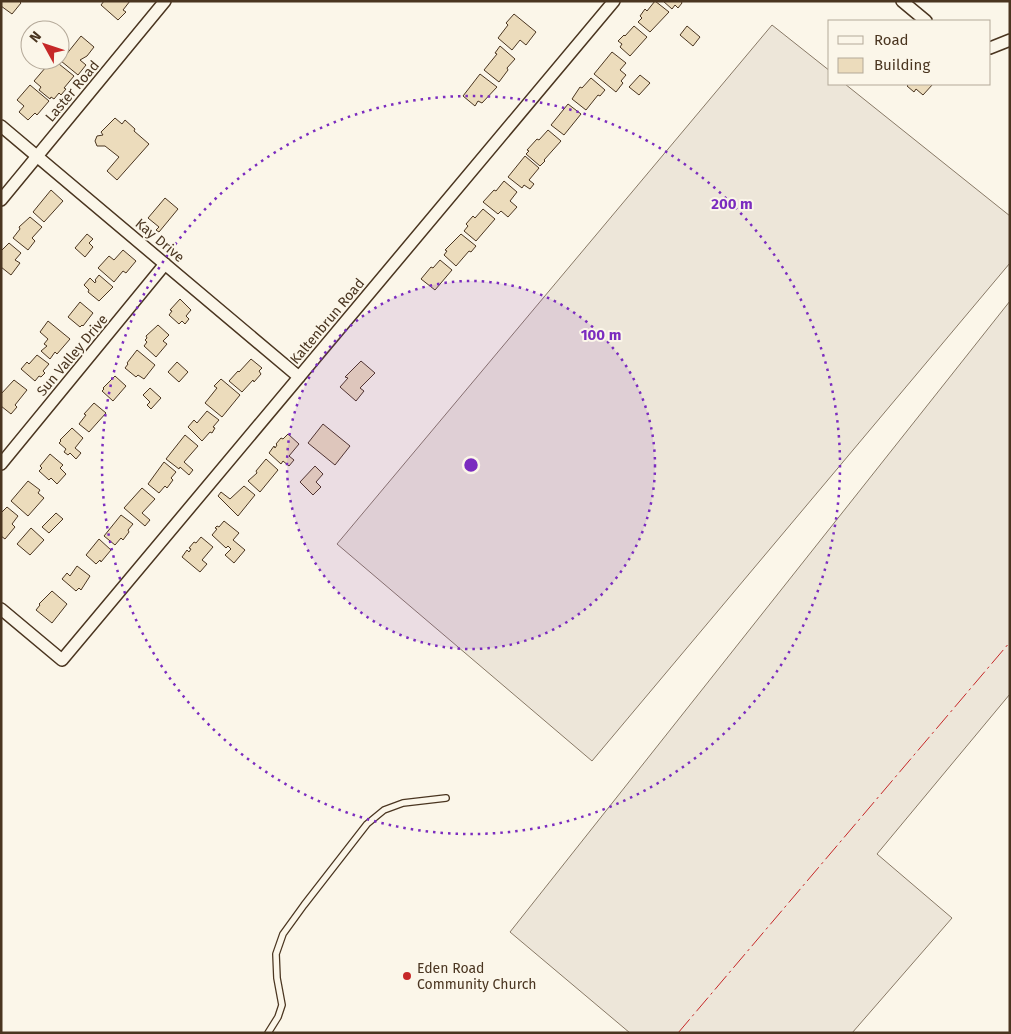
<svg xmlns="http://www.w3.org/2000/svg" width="1011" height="1034" viewBox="0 0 1011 1034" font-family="'Fira Sans',sans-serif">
<rect width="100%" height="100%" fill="#fbf6e9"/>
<!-- grass -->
<g fill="#ede6d9" stroke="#887966">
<polygon points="772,25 830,71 830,84 845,84 1010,216 1010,263 592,761 337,544"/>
<polygon points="1010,301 1010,694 877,854 952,918 852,1033 630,1033 510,932"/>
</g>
<!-- building -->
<g fill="#ecdcbc" stroke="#4a3520">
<polygon points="1,1 19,1 21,3 12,14 1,6"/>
<polygon points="104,1 130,1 123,10 126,12 118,20 101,5"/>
<polygon points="655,1 669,12 650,32 638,22 642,18 640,16 645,9 647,11"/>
<polygon points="663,1 681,1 682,3 678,8 675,5 672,9"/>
<polygon points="514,14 536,32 526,45 520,40 512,50 498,38 508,25 506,23"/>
<polygon points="634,26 647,37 630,56 620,47 622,44 618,41 624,35 625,36"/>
<polygon points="687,26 700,37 693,46 680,35"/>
<polygon points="81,36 94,47 87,56 80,60 86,65 78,75 61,61"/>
<polygon points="500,46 515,59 507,68 508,70 499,82 484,70 497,54 495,53"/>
<polygon points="612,52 626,63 620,70 626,75 621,81 623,83 616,92 594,74"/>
<polygon points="41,60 54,60 74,76 64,88 66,89 61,95 59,93 54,99 51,97 50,99 39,90 41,87 34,81 46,67 40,62"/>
<polygon points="480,74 497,87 482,103 478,101 475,106 463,96"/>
<polygon points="640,75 650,83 639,95 629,87"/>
<polygon points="591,78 605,90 600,96 598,95 586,110 572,99 580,87 582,88"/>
<polygon points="909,84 933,84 923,95 916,89 914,92 907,86"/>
<polygon points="30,85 49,101 37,115 35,113 28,120 19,112 24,106 17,100"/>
<polygon points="568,104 581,114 564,135 551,125"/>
<polygon points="115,118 122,124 125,120 135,129 134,131 149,144 117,180 107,171 119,157 105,146 97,146 95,141 97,136 103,135 101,132"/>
<polygon points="548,130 561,141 544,160 545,161 540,166 526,154 529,151 527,150 537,139 539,140"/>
<polygon points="525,156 539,168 529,180 534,184 530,189 524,185 522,188 508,177"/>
<polygon points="504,181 517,192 510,201 517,207 508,217 501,211 498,214 483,202 494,190 496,191"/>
<polygon points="51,190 63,201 44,222 33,212"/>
<polygon points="165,198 178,209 159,232 156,230 159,227 148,218"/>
<polygon points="483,209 495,219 476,241 464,231 468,226 466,224 473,216 475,218"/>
<polygon points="30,217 42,227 32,238 35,241 28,250 13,238 20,229 19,227"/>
<polygon points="87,234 93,239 89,243 93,247 85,257 75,248"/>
<polygon points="461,234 476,246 471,252 469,251 456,266 444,255 447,251 445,250"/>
<polygon points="9,243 21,253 15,260 20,263 11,275 1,267 1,251"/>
<polygon points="123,250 136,261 126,273 123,271 114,282 98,268 109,256 114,260"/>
<polygon points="440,260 452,270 435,290 421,279 431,267 433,268"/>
<polygon points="99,275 113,287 99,301 88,292 89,290 84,285 90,278 95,283 96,281 95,280"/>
<polygon points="180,299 191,310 186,316 189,319 185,324 182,321 179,324 169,315 172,311 170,310"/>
<polygon points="80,302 93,313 83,326 82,325 80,327 68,317"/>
<polygon points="48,321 70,339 57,354 55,352 50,359 41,351 47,346 44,344 48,339 40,332"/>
<polygon points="158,325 169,335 163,341 167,344 156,357 144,346 147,342 145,340 147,338 146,336"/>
<polygon points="137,350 155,365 144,379 138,375 136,377 125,368 128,364 127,363"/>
<polygon points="37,355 49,364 43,371 45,373 41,377 39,376 35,381 21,369 27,362 29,364"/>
<polygon points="251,359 262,368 259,371 261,374 254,382 253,380 242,392 229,381 238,371 239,372"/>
<polygon points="361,361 375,373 360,388 364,391 356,401 340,387 348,378 345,377"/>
<polygon points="177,362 188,372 179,382 168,372"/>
<polygon points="115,376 126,386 113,401 102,391 104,389 103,388"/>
<polygon points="221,379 240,395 222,417 205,403 217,388 214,386"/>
<polygon points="14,380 27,390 15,405 17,407 11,414 1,406 1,394"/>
<polygon points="150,388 161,398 151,409 147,405 150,402 143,395"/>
<polygon points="94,403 106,413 89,432 79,424 86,415 84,414"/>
<polygon points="207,411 219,420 213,427 215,428 212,433 210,432 202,441 188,427 194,420 197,423"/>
<polygon points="323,424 350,446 335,465 308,443"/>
<polygon points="72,428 83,438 75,448 81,453 76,459 70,453 68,455 64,452 66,449 59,443 61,441 60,440"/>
<polygon points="288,434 299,444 289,456 294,460 289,466 283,461 281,464 269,453 274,446 275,448 277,445 276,444 281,438 283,439"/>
<polygon points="185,435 198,446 184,462 193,470 189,475 180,467 179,469 166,459"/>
<polygon points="50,454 63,465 60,468 66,474 57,484 51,478 49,480 39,471 42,468 40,466"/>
<polygon points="266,459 278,470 260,492 248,481 257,473 256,471"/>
<polygon points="164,462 176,472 171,478 173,480 167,488 165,486 159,493 148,484"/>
<polygon points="315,466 323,474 316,482 321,487 313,495 300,482"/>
<polygon points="28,481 40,490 38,493 44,498 28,516 11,501"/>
<polygon points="244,486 255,495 238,516 218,496 221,492 230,499"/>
<polygon points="142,488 155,499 142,513 150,520 145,526 124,508"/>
<polygon points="7,507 18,516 12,524 15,527 5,539 1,536 1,513"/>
<polygon points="56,513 63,519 49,533 42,527"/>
<polygon points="121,515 133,524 128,530 129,532 123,540 121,538 115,545 104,536"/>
<polygon points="224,521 239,533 233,540 245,550 234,563 225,555 231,549 228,546 226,548 212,535 217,529 215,528 217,526 219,527"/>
<polygon points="31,528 44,540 30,555 17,544"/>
<polygon points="201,537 213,547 202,560 207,564 200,572 182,557 187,550 189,552 191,549 189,548 194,542 196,543"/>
<polygon points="99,539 111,550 101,562 100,560 96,564 86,555"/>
<polygon points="77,566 90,576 81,590 79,588 76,591 62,579 67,573 70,576"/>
<polygon points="52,591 67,604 52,623 36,610 40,605 39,604"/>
</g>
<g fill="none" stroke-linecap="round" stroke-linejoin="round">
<!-- lane casing -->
<g stroke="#4a3520" stroke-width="8">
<polyline id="lane" points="268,1033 278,1017 282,1005 277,978 276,954 283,934 304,905 367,824 384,810 403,803 446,798"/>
</g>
<!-- street casing -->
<g stroke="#4a3520" stroke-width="14">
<g id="street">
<polyline points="902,1 926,21"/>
<polyline points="990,48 1010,40"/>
<polyline points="1,126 299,377"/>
<polyline points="1,200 165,1"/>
<polyline points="1,464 165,264"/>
<polyline points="1,609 62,660 614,1"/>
</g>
</g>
<!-- lane -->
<use href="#lane" stroke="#fbf6e9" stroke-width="5.5"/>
<!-- street -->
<use href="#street" stroke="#fbf6e9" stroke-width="11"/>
<!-- power -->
<polyline stroke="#c62828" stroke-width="1" stroke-dasharray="18 4 2.5 4" stroke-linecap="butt" points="678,1033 1010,642"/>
</g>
<!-- distance rings -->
<circle cx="471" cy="465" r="184" fill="#7b2cbf" fill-opacity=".12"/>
<g fill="none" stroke="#7b2cbf" stroke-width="2.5" stroke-dasharray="2.5 5">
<circle cx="471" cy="465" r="184"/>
<circle cx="471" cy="465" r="369"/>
</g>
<!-- markers -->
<circle fill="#c62828" stroke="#fbf6e9" stroke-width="2" cx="407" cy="976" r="5"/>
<g text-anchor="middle" stroke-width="4" stroke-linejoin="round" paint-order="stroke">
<!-- street labels -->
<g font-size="14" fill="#4a3520" stroke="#fbf6e9">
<text transform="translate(72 91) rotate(-50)" y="5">Laster Road</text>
<text transform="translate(160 240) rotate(40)" y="5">Kay Drive</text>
<text transform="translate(327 321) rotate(-50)" y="5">Kaltenbrun Road</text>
<text transform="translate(72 355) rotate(-50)" y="5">Sun Valley Drive</text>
</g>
<!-- poi labels -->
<g font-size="14" fill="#4a3520" stroke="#fbf6e9" text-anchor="start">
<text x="417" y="973">Eden Road<tspan x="417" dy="16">Community Church</tspan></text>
</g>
</g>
<circle cx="471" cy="465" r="8" fill="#7b2cbf" stroke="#fbf6e9" stroke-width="2.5"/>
<g font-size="15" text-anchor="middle" font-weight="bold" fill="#7b2cbf" stroke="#fbf6e9" stroke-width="4" stroke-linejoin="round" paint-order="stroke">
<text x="732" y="209">200 m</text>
<text x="601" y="340">100 m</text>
</g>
<!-- border -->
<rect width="1011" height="1034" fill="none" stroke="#4a3520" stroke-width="5"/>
<!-- legend -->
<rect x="828" y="20" width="162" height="65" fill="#fbf6e9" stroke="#b4a999"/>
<rect x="838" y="36" width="25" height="8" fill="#fbf6e9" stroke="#b4a999"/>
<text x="874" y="45" font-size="15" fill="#4a3520">Road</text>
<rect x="838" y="58" width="25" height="15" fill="#ecdcbc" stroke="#b4a999"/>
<text x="874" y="70" font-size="15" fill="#4a3520">Building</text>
<!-- north arrow -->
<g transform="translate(45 45) rotate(310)"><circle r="24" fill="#fbf6e9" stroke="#b4a999"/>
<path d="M0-4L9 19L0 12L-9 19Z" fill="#c62828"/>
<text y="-8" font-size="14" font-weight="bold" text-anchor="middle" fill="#4a3520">N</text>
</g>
</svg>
